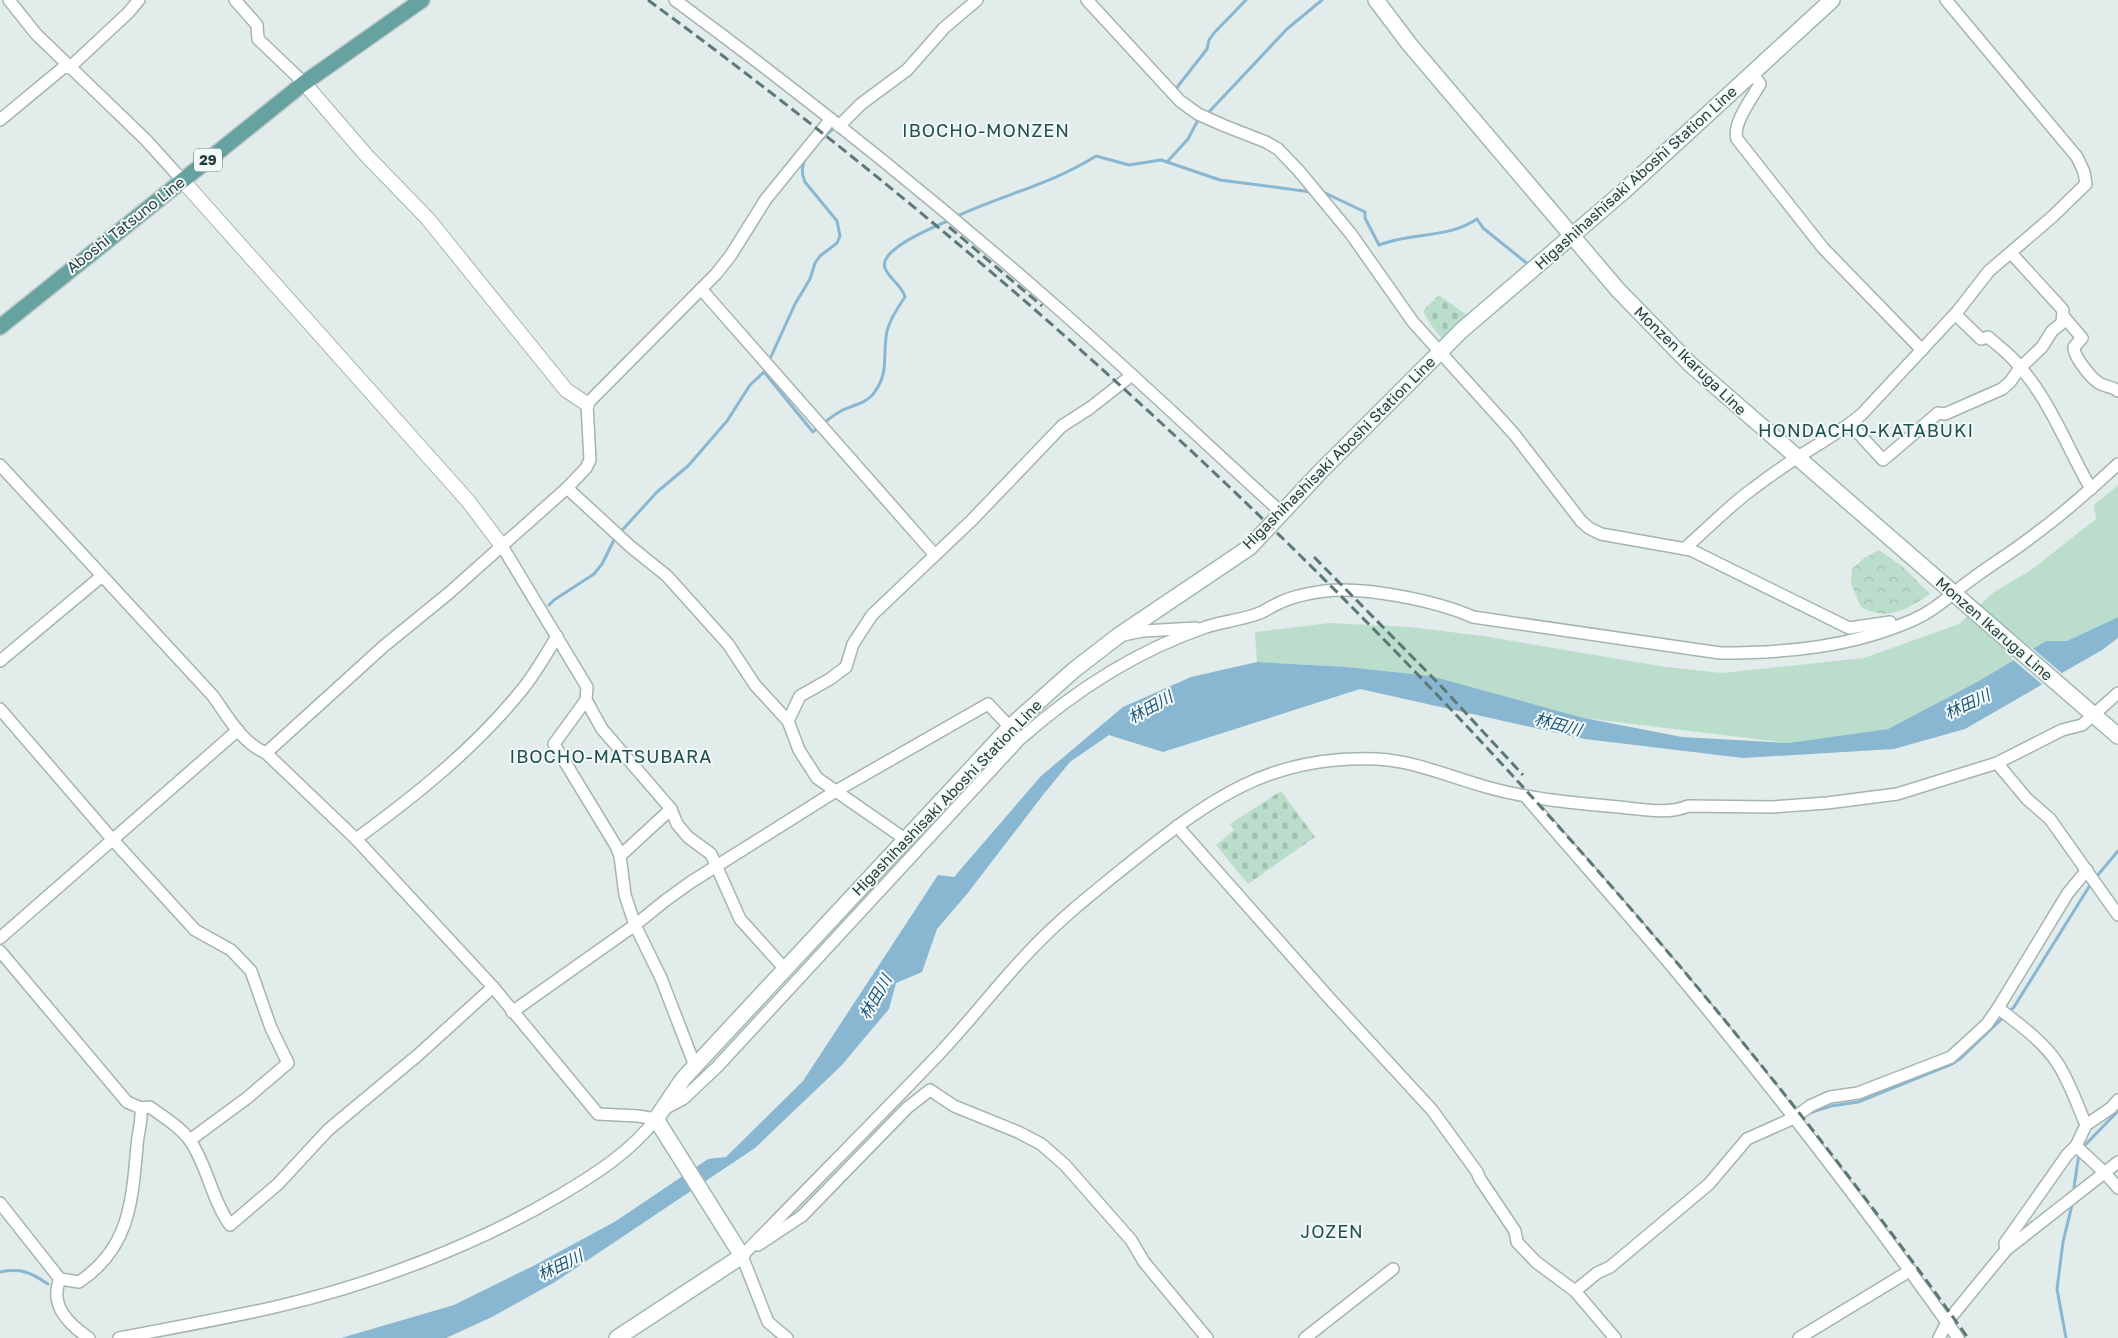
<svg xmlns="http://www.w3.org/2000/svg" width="2118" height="1338" viewBox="0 0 2118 1338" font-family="'Golos Text','Noto Sans JP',sans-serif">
<defs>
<pattern id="forest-crowns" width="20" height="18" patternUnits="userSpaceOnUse" patternTransform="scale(1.25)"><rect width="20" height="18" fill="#bbdecc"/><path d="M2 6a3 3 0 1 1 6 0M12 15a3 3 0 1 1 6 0" fill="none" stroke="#a0c0b0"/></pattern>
<pattern id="cemetery-stones" width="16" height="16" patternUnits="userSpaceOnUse" patternTransform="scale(1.25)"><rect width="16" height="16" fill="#bbdecc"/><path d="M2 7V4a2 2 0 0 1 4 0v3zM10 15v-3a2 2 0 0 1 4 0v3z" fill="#a0c0b0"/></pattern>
</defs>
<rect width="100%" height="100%" fill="#e2ecea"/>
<!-- grass -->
<polygon fill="#bbdecc" points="2118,485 2118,617 2067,641 2046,641 1977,682 1888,729 1788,743 1584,718 1431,676 1347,667 1257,662 1255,632 1330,623 1410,627 1483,636 1666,667 1722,673 1864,658 1959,624 1994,592 2031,570 2096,519 2094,505"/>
<!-- forest -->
<path fill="url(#forest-crowns)" d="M1879 550 1902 566 1930 594C1907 609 1889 622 1861 607L1851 584 1852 569 1863 559Z"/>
<!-- cemetery -->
<g fill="url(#cemetery-stones)">
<polygon points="1439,295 1468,316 1442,339 1429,322 1423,311"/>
<polygon points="1281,791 1315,837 1248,884 1216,845 1234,830 1230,824"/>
</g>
<!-- water -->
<polygon fill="#89b7d2" points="2118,617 2118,638 2102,650 1965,729 1894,749 1743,758 1585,739 1360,689 1163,752 1109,735 1070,762 1043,795 967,894 937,929 922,972 896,983 889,1009 841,1066 755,1148 555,1282 492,1317 446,1338 341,1338 454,1305 535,1265 616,1221 708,1159 726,1157 803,1081 938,875 954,877 1041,776 1123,707 1191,677 1257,662 1347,667 1431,676 1584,718 1682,737 1788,743 1888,729 1977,682 2046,641 2067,641"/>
<!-- pier -->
<polygon fill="#e2ecea" points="2031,647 2064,675 2044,686 2011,658"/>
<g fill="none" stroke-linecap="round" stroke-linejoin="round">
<!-- stream -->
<g stroke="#89b7d2" stroke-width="3">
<polyline points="1175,90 1207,49 1209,40 1214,33 1246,0"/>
<polyline points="1207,114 1287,29 1322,0"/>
<polyline points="818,143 835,127"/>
<polyline points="1167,162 1220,180 1311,192"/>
<path d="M1323 192 1365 212V218L1379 245C1410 232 1448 239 1477 219L1483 228 1529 265"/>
<path d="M955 217C1002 195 1052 184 1096 156L1129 165 1161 160 1167 162 1188 139 1198 120"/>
<path d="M769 361 795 304 810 279 815 263 820 256 837 243 840 236 837 221 805 182C801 173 801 166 806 158"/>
<path d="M764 372 813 432C822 424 830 417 841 411 851 406 867 403 874 393 890 371 882 356 887 331 890 319 898 307 905 297 902 285 889 279 885 268 878 249 936 226 950 220"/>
<polyline points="549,605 554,600 594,574 602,564 615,538 657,492 688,466 727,421 750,385 764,372 766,367"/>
<polyline points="1809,1113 1831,1106 1858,1102 1952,1064 1961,1058 2014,1007 2092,882 2118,851"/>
<polyline points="2086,1144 2118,1111"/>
<polyline points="2074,1187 2079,1154"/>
<path d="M0 1272C21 1268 30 1272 48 1284"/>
<polyline points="2066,1338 2057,1289 2063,1242 2072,1205"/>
</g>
<!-- minor casing -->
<g stroke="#a5b4b2" stroke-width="14">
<g id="minor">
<polyline points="9,0 36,34 146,140 183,181"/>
<polyline points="235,0 257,25 258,39 304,83"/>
<path d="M675 0C808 98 937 202 1061 311 1136 377 1208 446 1282 513"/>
<polyline points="1087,0 1180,101 1198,114 1225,126 1266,142 1278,149 1299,171 1351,234 1413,322 1514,434 1581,521 1589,528 1601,534 1691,550 1849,628 1890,622"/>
<path d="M1753 74 1760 84C1752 98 1732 124 1737 139L1823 248 1922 350"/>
<polyline points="0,120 64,67 69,68 128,13 139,0"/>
<polyline points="839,126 861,104 907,70 944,28 977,0"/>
<polyline points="701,289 935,555"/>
<path d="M1955 314 1981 339 1988 337C1996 344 2004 350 2011 357 2048 394 2066 446 2091 489"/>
<path d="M2064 317 2082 338 2074 347C2073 356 2091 378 2099 383 2105 387 2112 386 2118 391"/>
<polyline points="1850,424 1883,460 1938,413 1945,414 2002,389 2010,382 2020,368 2042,347 2052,331 2062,323 2063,310 2011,253"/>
<path d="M0 465 213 696C228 717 242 743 266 753L356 839 493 987 598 1114 638 1116 656 1119C630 1152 597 1173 562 1194 477 1245 371 1285 275 1307 223 1319 171 1328 119 1338"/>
<polyline points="567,488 631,547 667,576 728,644 755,685 788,721 799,750 817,778 905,839"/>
<polyline points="502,546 587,687 586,700 602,729 671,809 677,824 688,837 711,854 740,919 784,968"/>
<path d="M1684 549C1706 530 1727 508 1751 490 1766 479 1782 467 1798 457 1820 443 1842 431 1862 414L1957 312 1989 271 2052 217 2086 184 2084 172 2077 157 1946 0"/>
<polyline points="1123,635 1143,631 1196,628"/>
<polyline points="0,661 102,576"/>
<polyline points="586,700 554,744 616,846 620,856 625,895 635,925 661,978 695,1066"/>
<polyline points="0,709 112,839 195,930 231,950 251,971 271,1028 288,1063 247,1098 190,1140"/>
<polyline points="788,721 800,696 830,679 846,667 853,644 872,615 972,520 1062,426 1090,408 1132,375"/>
<polyline points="266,753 384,646 449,593 567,488 586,468 590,460 587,404 716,274 731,255 766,199 831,119"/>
<polyline points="1997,763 2027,799 2050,819 2118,915"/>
<path d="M1525 796C1578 858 1633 919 1685 982 1780 1097 1872 1216 1958 1338"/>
<polyline points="1177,826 1330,999 1432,1110 1477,1172 1480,1179 1515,1231 1517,1242 1536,1262 1575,1291 1615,1338"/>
<path d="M356 839C416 795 474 749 521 691 535 674 546 655 557 636"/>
<polyline points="620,856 671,809"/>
<polyline points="0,938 238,730"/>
<path d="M0 951 127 1102 141 1108 150 1107C163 1117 181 1127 191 1142 208 1168 212 1200 230 1225L278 1184 328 1130 418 1055 493 987"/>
<path d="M1998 1008C2019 1024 2044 1042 2058 1064 2070 1083 2077 1104 2086 1125"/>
<polyline points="512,1012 635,925 666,900 691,882 836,791 988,704 1010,727"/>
<polyline points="2118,1100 2111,1108 2086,1125 2076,1146 2105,1173 2118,1188"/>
<path d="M664 1109 683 1099 717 1067 1019 740C1073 692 1136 651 1206 627 1222 622 1240 620 1257 614 1264 612 1270 607 1277 604 1290 597 1310 593 1325 591 1364 586 1437 601 1473 617L1720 653C1787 653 1852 647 1913 620 1936 610 1952 593 1972 579 1992 564 2014 551 2034 535 2063 514 2091 489 2118 464"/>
<path d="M0 1203 60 1279 79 1282C130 1248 132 1201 137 1146 138 1132 142 1122 141 1108"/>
<polyline points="758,1245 802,1216 907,1108 930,1090 954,1106 1018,1132 1041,1144 1065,1165 1131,1240 1144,1262 1207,1338"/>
<polyline points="2006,1249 2005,1243 2067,1155 2076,1146"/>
<path d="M742 1256C807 1189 874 1122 939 1054 969 1022 996 987 1026 955 1057 921 1094 892 1130 863 1209 800 1270 754 1377 759 1414 761 1448 776 1483 786 1527 799 1574 803 1619 807 1640 809 1668 815 1688 806L1772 807 1827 803 1897 794 1997 763 2062 730 2082 725 2118 693"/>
<polyline points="742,1256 768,1322 787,1338"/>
<path d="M60 1279C49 1305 68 1324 89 1338"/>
<polyline points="1575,1291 1597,1273 1610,1267 1709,1184 1747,1139 1794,1118 1810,1106 1830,1097 1858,1093 1951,1057 1987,1024 1998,1008 2068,893 2087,870"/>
<polyline points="1305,1338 1393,1269"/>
<polyline points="1799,1338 1911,1270"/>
<polyline points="1939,1338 1947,1322 2006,1250 2118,1162"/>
</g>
</g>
<!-- tertiary casing -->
<g stroke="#a5b4b2" stroke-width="16">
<g id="tertiary">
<polyline points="304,83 366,155 428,219 566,390 587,404"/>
<polyline points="183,181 468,501 502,546"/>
</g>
</g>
<!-- secondary casing -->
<g stroke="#a0b8b5" stroke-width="18">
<g id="secondary">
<polyline points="1376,0 1410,45 1618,290 1690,364 2118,736"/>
<polyline points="617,1338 742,1256 656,1119 683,1079 695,1066 1010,727 1074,670 1118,636 1250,547 1320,472 1462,330 1624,191 1832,0"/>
</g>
</g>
<!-- primary casing -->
<g stroke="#c1c9c8" stroke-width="18">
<polyline id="primary" points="0,327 304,83 422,0"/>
</g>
<!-- minor -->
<use href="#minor" stroke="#fff" stroke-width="11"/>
<!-- tertiary -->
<use href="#tertiary" stroke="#fff" stroke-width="14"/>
<!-- secondary -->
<use href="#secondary" stroke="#fff" stroke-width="15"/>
<!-- primary -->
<use href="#primary" stroke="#66a3a0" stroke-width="15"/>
<!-- rail -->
<g stroke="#5c7978" stroke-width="3" stroke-dasharray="10 5" stroke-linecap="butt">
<path d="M648 0C1156 373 1602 825 1968 1338"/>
<polyline points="949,227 1042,306"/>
<polyline points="1314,557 1440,685 1523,775"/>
</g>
</g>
<g text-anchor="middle" stroke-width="4" stroke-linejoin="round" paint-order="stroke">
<!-- shield labels -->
<rect fill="#f3f9f7" stroke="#617674" stroke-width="1" x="194" y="148.5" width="28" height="23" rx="4"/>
<g font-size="14" font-weight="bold" fill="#223e3c">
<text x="208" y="165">29</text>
</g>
<!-- street labels -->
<g font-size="15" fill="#223e3c" stroke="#f3f9f7">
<text transform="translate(1636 178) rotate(-42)" y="5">Higashihashisaki Aboshi Station Line</text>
<text transform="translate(126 225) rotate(-38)" y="5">Aboshi Tatsuno Line</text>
<text transform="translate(1690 361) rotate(44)" y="5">Monzen Ikaruga Line</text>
<text transform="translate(1339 453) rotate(-45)" y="5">Higashihashisaki Aboshi Station Line</text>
<text transform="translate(1994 629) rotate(41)" y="5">Monzen Ikaruga Line</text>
<text transform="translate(947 798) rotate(-46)" y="5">Higashihashisaki Aboshi Station Line</text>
</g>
<!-- water labels -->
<g font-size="16" font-style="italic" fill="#1b567b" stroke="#f3f9f7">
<text transform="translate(1967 704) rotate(-25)" y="6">林田川</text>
<text transform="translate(1150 707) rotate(-29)" y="6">林田川</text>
<text transform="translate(1558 724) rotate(15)" y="6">林田川</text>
<text transform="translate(875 997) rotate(-60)" y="6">林田川</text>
<text transform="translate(560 1265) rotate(-26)" y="6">林田川</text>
</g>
<!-- quarter labels -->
<g font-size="18" letter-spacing="1" fill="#1d504f" stroke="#f3f9f7">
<text x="986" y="137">IBOCHO-MONZEN</text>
<text x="1866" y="437">HONDACHO-KATABUKI</text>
<text x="611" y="763">IBOCHO-MATSUBARA</text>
<text x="1332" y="1238">JOZEN</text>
</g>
</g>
</svg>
